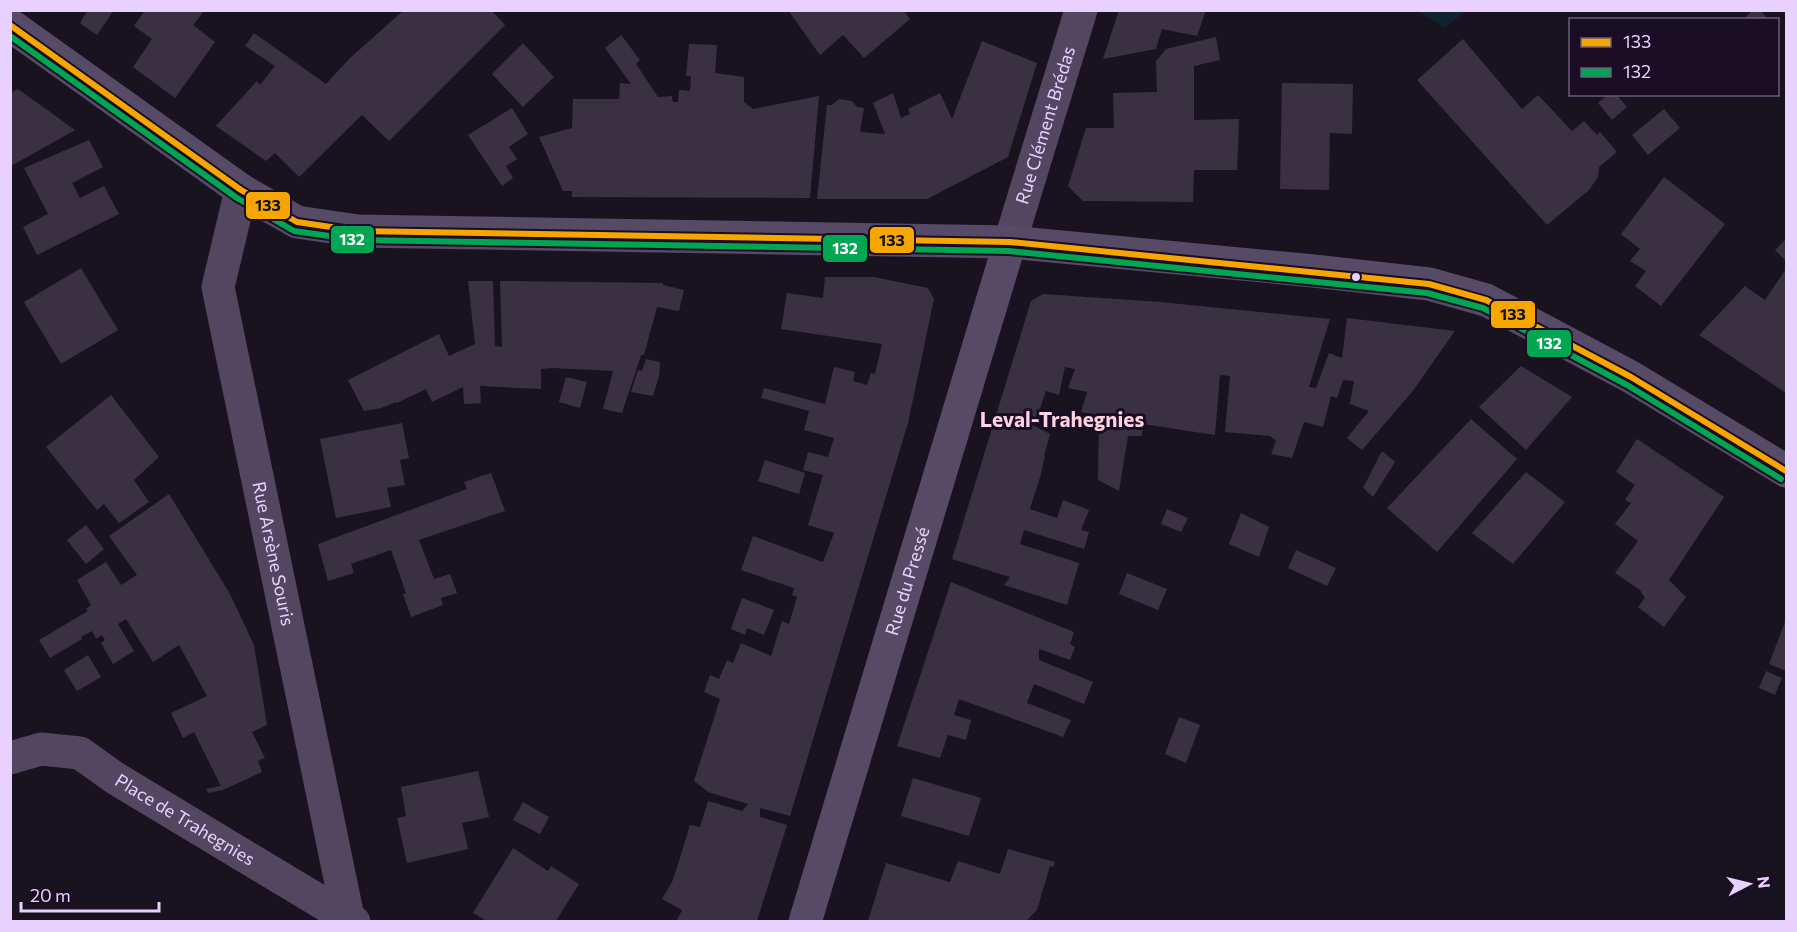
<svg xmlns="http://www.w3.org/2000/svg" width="1797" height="932" viewBox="0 0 1797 932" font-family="Commissioner,sans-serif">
<rect width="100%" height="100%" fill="#19131f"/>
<!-- green -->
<polygon fill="#10232e" points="1418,11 1466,11 1445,28"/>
<!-- building -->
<g fill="#393142">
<polygon points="88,10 114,10 97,35 80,23"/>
<polygon points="145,10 205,10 193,25 215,42 175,98 133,67 152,39 134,26"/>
<polygon points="404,10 491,10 505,25 389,141 362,115 299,177 275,153 266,161 216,126 257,81 260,85 275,66 245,46 254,33 326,84 350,58"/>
<polygon points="788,10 903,10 910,19 864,58 843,35 820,55"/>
<polygon points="1119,10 1206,10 1197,36 1162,29 1156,49 1103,59"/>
<polygon points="1753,10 1760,10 1768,20 1743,20"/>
<polygon points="621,35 640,60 636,64 658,97 672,96 673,102 678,102 679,90 690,91 691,76 686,76 689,44 717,45 715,73 744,77 744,102 753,109 819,96 810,198 572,197 572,191 563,191 539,137 572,128 573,99 619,99 620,83 631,84 605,48"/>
<polygon points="1216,37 1220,60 1194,66 1194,120 1239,119 1237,170 1194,170 1193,202 1083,201 1068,186 1086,128 1114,128 1113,93 1157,92 1156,61 1166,49"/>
<polygon points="1463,39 1522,109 1538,95 1572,131 1584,121 1597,135 1600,132 1617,152 1599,167 1598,177 1589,190 1547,225 1417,80"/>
<polygon points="982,41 1037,63 1008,157 927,199 817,199 827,105 832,105 839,99 852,101 857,107 864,108 860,132 885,134 873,103 893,93 901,118 910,114 908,109 940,93 952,119"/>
<polygon points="523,43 554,77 523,107 492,74"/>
<polygon points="1282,83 1353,84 1352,134 1330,133 1329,190 1280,189"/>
<polygon points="18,89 75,130 13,165 10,163 10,93"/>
<polygon points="1608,94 1616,94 1627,107 1612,120 1598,103"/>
<polygon points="512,108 528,134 509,147 517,159 506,166 513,178 502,186 468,135"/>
<polygon points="1664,109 1680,128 1648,155 1632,135"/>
<polygon points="89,140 103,167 72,183 80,198 104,186 119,214 37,255 23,227 48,214 24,168"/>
<polygon points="1664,177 1725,224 1661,306 1635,286 1646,271 1630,261 1640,249 1621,234"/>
<polygon points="1786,239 1786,261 1775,250"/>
<polygon points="81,268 118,330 61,364 24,302"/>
<polygon points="1786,269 1786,393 1699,335 1745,286 1765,300"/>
<polygon points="825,277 874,277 928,288 934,299 908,423 790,816 760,808 760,817 787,825 757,921 680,921 677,920 682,910 662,899 673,880 690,825 700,827 708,801 742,811 748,804 708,792 694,781 720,699 704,692 710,675 719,679 727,660 733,663 741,643 771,656 782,621 789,624 797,597 792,595 794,588 741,570 753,536 823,562 834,533 808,525 823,475 803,470 808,452 828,457 834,438 804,430 809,411 761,398 764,388 825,404 834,367 855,372 853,381 867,385 871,373 875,374 882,344 781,329 787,293 823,298"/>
<polygon points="468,281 493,281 495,346 502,347 500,281 663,283 663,285 684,290 679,311 657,307 644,355 641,355 622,413 603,409 613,371 553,368 541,369 541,389 480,386 481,403 464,404 463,387 432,402 426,389 397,403 396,402 381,408 364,411 348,380 439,334 449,356 475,344"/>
<polygon points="1043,294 1160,302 1330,319 1309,387 1316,388 1329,353 1342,358 1347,318 1455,331 1412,392 1362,450 1347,438 1369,411 1350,404 1354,381 1343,380 1337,398 1331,396 1323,427 1304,422 1292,458 1271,454 1276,441 1270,436 1225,432 1230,376 1220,375 1215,435 1143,424 1142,436 1128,436 1119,491 1098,480 1099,416 1081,412 1087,392 1068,388 1075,369 1065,367 1059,395 1046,391 1034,426 1050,434 1044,456 1045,456 1041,474 1030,509 1057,518 1063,500 1089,510 1081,530 1089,532 1084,549 1024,530 1020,544 1079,563 1067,605 1004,585 1010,577 952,559 1031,301"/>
<polygon points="646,359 660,362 659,376 653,396 631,392 638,370 642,371"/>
<polygon points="1521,366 1572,397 1526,450 1479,407"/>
<polygon points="566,377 587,382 580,408 559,402"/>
<polygon points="111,395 159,457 134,480 149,502 119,523 104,504 97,510 46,447"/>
<polygon points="1471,419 1517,459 1437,552 1387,508"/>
<polygon points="402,423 409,458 400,460 405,485 387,488 391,507 336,518 320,439"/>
<polygon points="1637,439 1724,497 1669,580 1686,597 1664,627 1638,607 1645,598 1640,590 1615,573 1638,541 1615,524 1631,503 1625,500 1635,485 1616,472"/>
<polygon points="1382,451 1395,462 1373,497 1363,488"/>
<polygon points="765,460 805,473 799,494 758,481"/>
<polygon points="1526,472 1565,502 1513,564 1472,533"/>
<polygon points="491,473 505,511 419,540 434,579 450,574 457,593 441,598 443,605 411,617 403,594 406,593 391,550 351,564 354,573 328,581 318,544 467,489 464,482"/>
<polygon points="169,494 230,594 254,645 267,725 252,732 265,758 258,761 262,772 223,790 208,793 206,789 221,786 194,732 183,738 171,713 207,696 179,645 153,662 126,619 118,624 134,651 113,664 101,643 105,640 102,635 96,639 92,631 81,637 82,639 50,658 39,640 88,611 86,609 91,605 77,580 106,562 121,585 137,575 109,536"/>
<polygon points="1167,509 1188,518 1181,532 1161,524"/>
<polygon points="1241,513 1269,527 1259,557 1229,544"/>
<polygon points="86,525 104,549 86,564 67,540"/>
<polygon points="1296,550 1336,568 1327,586 1288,568"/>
<polygon points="1127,573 1167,589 1158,610 1119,594"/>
<polygon points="951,582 1074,632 1070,644 1075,647 1070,660 1039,649 1039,660 1093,682 1084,704 1034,684 1027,703 1071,720 1063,737 959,699 954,715 971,720 966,740 948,735 940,758 897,746"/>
<polygon points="742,598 774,610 764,635 747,628 745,635 731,629"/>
<polygon points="1786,619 1786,671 1769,664"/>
<polygon points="88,655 101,677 77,691 64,670"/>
<polygon points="1766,671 1782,678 1775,695 1759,688"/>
<polygon points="1179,717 1200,725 1186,763 1165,754"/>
<polygon points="478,771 489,817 462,823 468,849 407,863 397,818 406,816 401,787"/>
<polygon points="913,778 981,798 969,836 901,816"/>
<polygon points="523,802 549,817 540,834 513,820"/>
<polygon points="513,848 548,871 551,866 579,884 556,921 487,921 473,913"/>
<polygon points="1008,849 1055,862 1053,867 1050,866 1037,910 1026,921 868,921 886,863 950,882 958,861 1000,874"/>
</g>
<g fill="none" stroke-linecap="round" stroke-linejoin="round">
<!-- street -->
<g stroke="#524661" stroke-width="33">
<path id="s1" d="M241 190 218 287 348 917"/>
<path id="s2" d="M1010 242 1081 10"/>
<path id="s3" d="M10 758 41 749 80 753 115 778 354 922"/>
</g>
<!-- secondary -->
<g stroke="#564a66" stroke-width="33">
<polyline points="10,25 241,190 297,222 358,231 1010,242 1314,271 1429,284 1486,300 1631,377 1786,471"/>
<path id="s4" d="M805 922 1010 242"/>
</g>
<!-- bus-1 casing -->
<g stroke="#1a0d25" stroke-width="10">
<polyline id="bus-1" points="10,25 241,190 297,222 358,231 1010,242 1429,284 1486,300 1631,377 1786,471"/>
</g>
<!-- bus-2 casing -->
<g stroke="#1a0d25" stroke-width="10">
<polyline id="bus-2" points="10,36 237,198 294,231 358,240 1009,251 1427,293 1483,308 1627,385 1781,479"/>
</g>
<!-- bus-1 -->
<use href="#bus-1" stroke="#f7a600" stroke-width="6"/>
<!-- bus-2 -->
<use href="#bus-2" stroke="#00a651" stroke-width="6"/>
</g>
<!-- markers -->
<circle fill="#e8d1ff" stroke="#1a0d25" stroke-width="2" cx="1356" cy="277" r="5"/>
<g text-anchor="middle" stroke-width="6" stroke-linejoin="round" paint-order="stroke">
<!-- street labels -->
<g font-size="18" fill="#e8d1ff" stroke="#1a0d25">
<text dy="6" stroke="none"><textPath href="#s2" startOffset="122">Rue Clément Brédas</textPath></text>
<text dy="6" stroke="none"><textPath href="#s1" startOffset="372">Rue Arsène Souris</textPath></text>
<text dy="6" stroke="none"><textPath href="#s4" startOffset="356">Rue du Pressé</textPath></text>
<text dy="6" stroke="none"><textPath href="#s3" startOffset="196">Place de Trahegnies</textPath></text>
</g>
<!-- quarter labels -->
<g font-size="21" font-weight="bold" fill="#ffd3df" stroke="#1a0d25">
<text x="1062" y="427">Leval-Trahegnies</text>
</g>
</g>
<g stroke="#1a0d25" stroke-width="2">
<rect x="245" y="191" width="46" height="29" rx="6" fill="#f7a600"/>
<rect x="330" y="225" width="45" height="29" rx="6" fill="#00a651"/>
<rect x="869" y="226" width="46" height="28" rx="6" fill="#f7a600"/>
<rect x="822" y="234" width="46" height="29" rx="6" fill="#00a651"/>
<rect x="1490" y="300" width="46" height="29" rx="6" fill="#f7a600"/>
<rect x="1526" y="329" width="46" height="29" rx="6" fill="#00a651"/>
</g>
<g font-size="16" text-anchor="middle" font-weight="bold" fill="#fff">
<text x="352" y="245">132</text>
<text x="845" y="254">132</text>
<text x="1549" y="349">132</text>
</g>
<g font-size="16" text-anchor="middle" font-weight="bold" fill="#111">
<text x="268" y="211">133</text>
<text x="892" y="246">133</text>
<text x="1513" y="320">133</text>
</g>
<!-- border -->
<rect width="1797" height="932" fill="none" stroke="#e8d1ff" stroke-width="24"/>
<!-- legend -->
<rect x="1569" y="18" width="210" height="78" fill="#1a0d25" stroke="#6c5b7c" stroke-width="1.5"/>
<rect x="1581" y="38" width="30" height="9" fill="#f7a600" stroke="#6c5b7c" stroke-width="1.5"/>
<text x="1623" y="48" font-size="18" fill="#e8d1ff">133</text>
<rect x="1581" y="68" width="30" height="9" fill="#00a651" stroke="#6c5b7c" stroke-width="1.5"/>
<text x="1623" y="78" font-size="18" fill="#e8d1ff">132</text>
<!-- north arrow -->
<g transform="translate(1749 884) rotate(83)" stroke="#1a0d25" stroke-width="4.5" paint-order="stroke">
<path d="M0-4.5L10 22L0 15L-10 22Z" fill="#e8d1ff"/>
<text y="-9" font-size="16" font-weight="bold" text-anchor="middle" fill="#e8d1ff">N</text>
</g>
<!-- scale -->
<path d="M21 902v9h138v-9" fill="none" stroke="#e8d1ff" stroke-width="3"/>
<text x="30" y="902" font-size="18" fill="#e8d1ff" stroke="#1a0d25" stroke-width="4.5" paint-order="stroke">20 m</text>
</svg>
